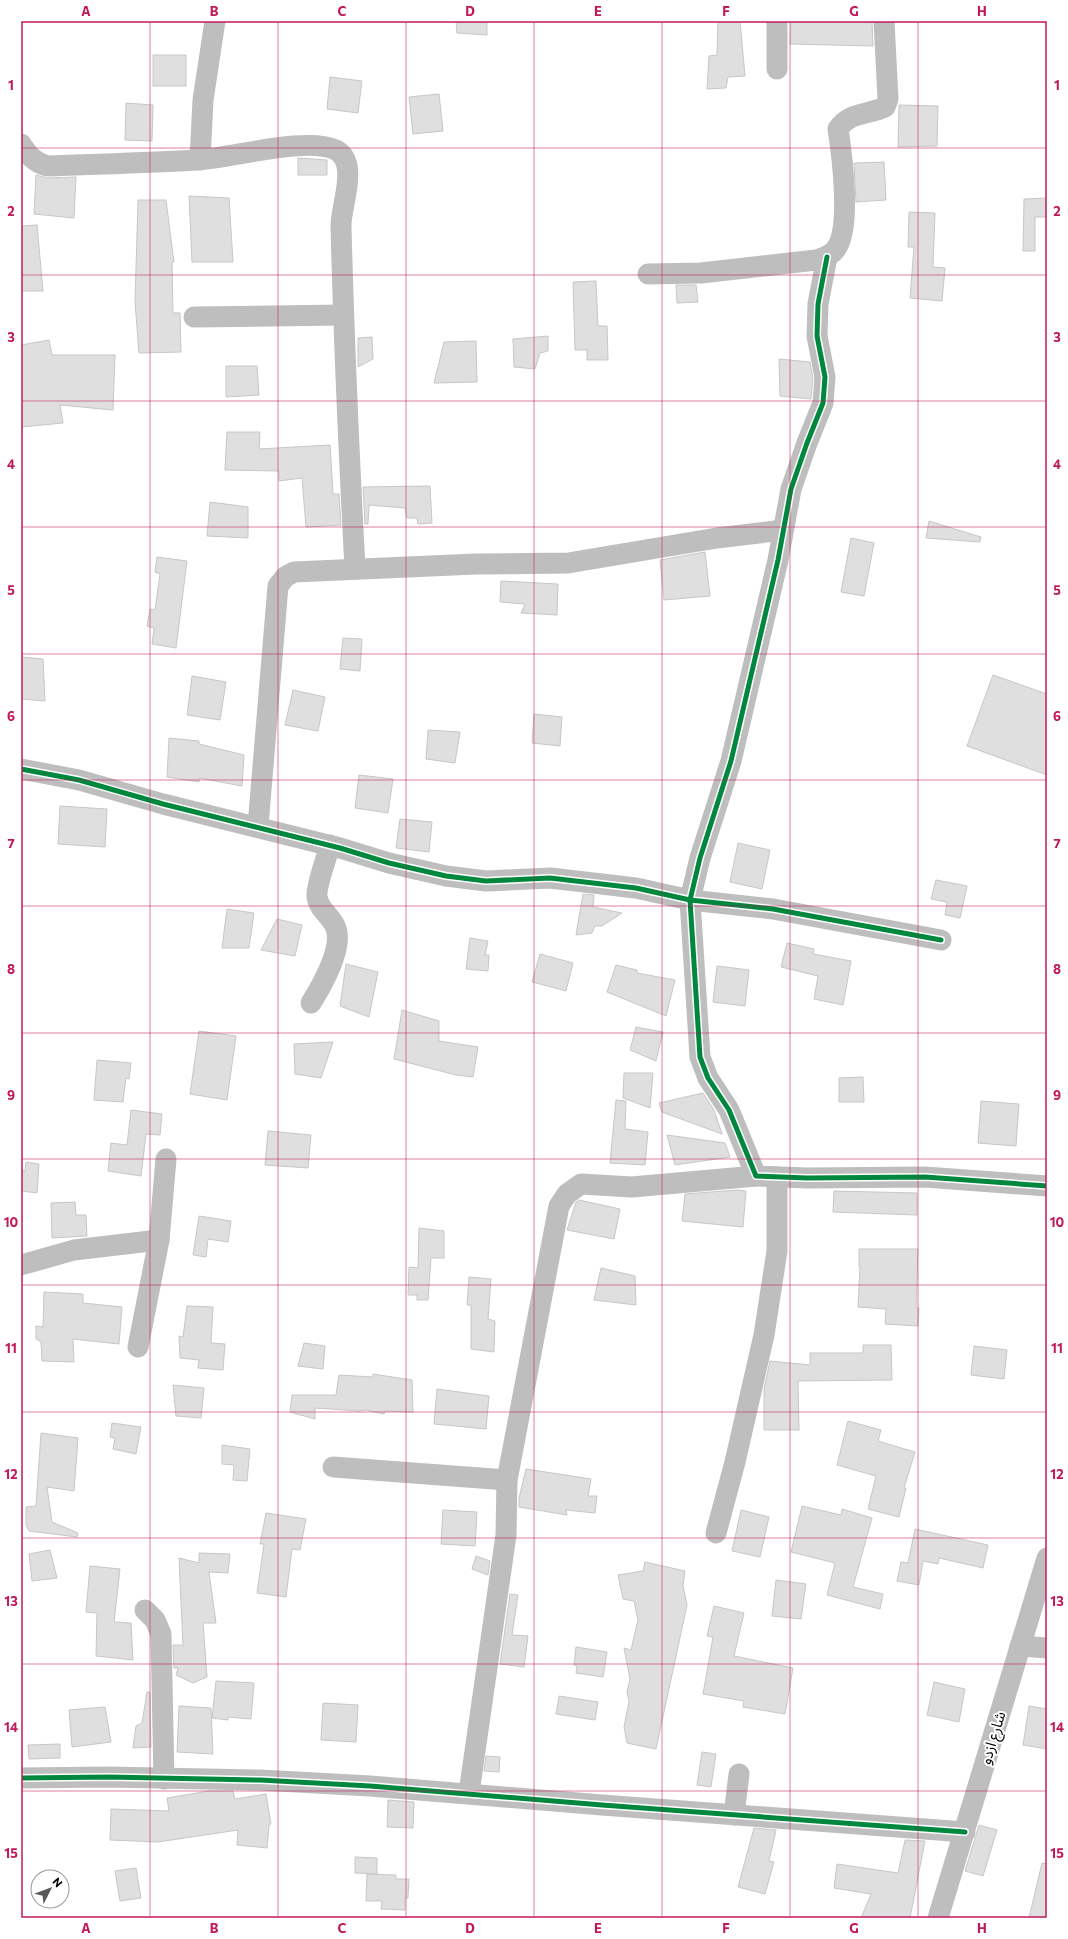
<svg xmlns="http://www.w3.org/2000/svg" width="1068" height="1939" viewBox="0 0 1068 1939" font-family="Commissioner,'Noto Sans Arabic',sans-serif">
<rect width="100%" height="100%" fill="#fff"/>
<!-- building -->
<g fill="#dfdfdf" stroke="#c7c7c7">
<polygon points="456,21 487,21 487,35 457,33"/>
<polygon points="718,21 740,21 745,76 728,77 726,88 707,89 709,56 717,55"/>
<polygon points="791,21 872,21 873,46 790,44"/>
<rect x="153" y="55" width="33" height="31"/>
<polygon points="330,77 362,81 358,113 327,109"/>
<polygon points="439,94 443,131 413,134 409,97"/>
<polygon points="126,103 153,105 152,141 125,140"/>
<polygon points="899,105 938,106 937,146 898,147"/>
<polygon points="298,158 327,160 327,175 298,175"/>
<polygon points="884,162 886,200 856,202 854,163"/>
<polygon points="36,175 47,178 76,177 74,218 34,214"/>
<polygon points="189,196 229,198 233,262 192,262"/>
<polygon points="1046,198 1046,217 1035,217 1035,251 1023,251 1024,199"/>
<polygon points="138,200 166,200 174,262 172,262 173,313 180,313 181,352 139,353 135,302"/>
<polygon points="909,212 935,213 933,267 945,268 942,301 910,298 914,247 908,247"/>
<polygon points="37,225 43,291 21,291 21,226"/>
<polygon points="596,281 598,326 607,326 608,360 587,360 587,350 575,350 573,282"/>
<polygon points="676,285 696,285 698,302 677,303"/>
<polygon points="548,336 548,351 540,353 535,369 514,367 513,339"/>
<polygon points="372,337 373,359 358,367 358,338"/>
<polygon points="49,340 52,355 115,355 113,410 60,405 63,423 21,427 21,345"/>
<polygon points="476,341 477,382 434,383 444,342"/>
<polygon points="779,359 810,362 813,378 811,399 780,396"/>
<polygon points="226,366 257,366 259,395 226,397"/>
<polygon points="227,432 260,432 259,449 330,445 333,494 339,494 341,525 306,527 302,478 279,481 279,471 225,470"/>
<polygon points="430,486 432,523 418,524 417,518 407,518 405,508 369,505 368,524 365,524 363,487"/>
<polygon points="210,502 248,507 248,538 207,536"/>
<polygon points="929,521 981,537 980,542 926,538"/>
<polygon points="851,538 874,543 864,596 841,592"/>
<polygon points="705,552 710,596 664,600 660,560"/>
<polygon points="157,557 187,561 176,648 152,644 154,628 147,626 150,609 155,610 160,574 155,572"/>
<polygon points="501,581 558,584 557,615 521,613 525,604 500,602"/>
<polygon points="343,638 362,639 360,671 340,669"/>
<polygon points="21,657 43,659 45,701 21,699"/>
<polygon points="993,675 1047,694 1047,775 967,746"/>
<polygon points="192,676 226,682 220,720 187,715"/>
<polygon points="293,690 325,697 318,731 285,725"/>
<polygon points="534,714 562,717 560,746 532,743"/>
<polygon points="428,730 460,732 455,763 426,759"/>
<polygon points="169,738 199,741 199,744 244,755 242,786 199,778 199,782 167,777"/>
<polygon points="359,775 393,779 388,813 355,808"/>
<polygon points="60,806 107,809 105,847 58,844"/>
<polygon points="400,819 432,822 429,852 396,848"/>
<polygon points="738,843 770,850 762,889 730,882"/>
<polygon points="936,880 967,886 960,918 945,915 947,902 931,899"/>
<polygon points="583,894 594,895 593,907 622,913 602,926 595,926 592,933 576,935"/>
<polygon points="227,909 254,913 249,948 222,948"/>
<polygon points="277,919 302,925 295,956 261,950"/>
<polygon points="470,938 488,941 485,955 489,955 488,971 466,969"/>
<polygon points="787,943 814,949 813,954 851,961 843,1005 814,999 818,976 781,967"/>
<polygon points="540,954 573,963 566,991 532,982"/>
<polygon points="346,964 378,972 369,1017 340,1006"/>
<polygon points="616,965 637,970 637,973 675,980 666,1016 607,992"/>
<polygon points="717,966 749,970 745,1006 713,1002"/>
<polygon points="402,1010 439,1021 439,1041 478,1047 473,1077 456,1075 394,1059"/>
<polygon points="636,1027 663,1032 656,1061 630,1050"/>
<polygon points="199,1031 236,1036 227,1100 190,1094"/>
<polygon points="333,1042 321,1078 295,1074 294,1044"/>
<polygon points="97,1060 131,1063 129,1079 126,1078 123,1102 94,1100"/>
<polygon points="624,1073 653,1073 650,1108 623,1098"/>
<polygon points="863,1077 864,1102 839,1102 839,1078"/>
<polygon points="703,1093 714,1110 722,1134 662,1112 659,1103"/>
<polygon points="616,1100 626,1101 625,1129 648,1132 645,1165 610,1163"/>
<polygon points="981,1101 1019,1104 1016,1146 978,1143"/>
<polygon points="131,1110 162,1114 160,1135 146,1134 141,1176 108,1171 111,1143 127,1145"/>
<polygon points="268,1131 311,1135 308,1168 265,1165"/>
<polygon points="667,1135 725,1143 730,1157 675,1165"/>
<polygon points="26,1162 39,1164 37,1193 21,1191 21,1170 25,1171"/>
<polygon points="737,1190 746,1191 743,1227 682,1221 685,1194"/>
<polygon points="834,1191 917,1193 917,1215 833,1212"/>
<polygon points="579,1200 620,1209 614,1239 567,1230 576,1202"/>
<polygon points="75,1202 76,1215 86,1215 87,1236 52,1238 51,1203"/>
<polygon points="199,1216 231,1221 228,1242 208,1239 206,1257 193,1255"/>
<polygon points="419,1228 444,1231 444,1258 431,1258 428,1300 417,1300 417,1295 408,1295 409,1267 418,1268"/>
<polygon points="859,1249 918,1249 916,1308 919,1308 918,1326 885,1324 886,1309 858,1307 860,1267 859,1267"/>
<polygon points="601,1268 635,1276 636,1305 594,1300"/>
<polygon points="469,1277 491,1279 488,1319 495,1321 494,1352 471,1349 471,1305 467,1305"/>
<polygon points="44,1292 83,1294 83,1303 122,1307 119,1344 73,1339 74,1362 42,1361 41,1342 36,1339 36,1326 43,1327"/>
<polygon points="187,1306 213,1307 211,1343 225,1344 223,1370 198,1368 199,1360 180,1358 179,1336 183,1337"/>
<polygon points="304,1343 325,1346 323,1369 298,1366"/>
<polygon points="863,1345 891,1345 892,1380 798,1381 799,1430 764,1430 764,1389 770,1361 810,1365 810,1353 863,1353"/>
<polygon points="974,1346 1007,1350 1004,1379 971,1375"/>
<polygon points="373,1374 412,1380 413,1412 385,1411 384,1414 366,1410 359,1411 315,1408 315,1419 290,1412 292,1395 336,1395 339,1375 373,1377"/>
<polygon points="173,1385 204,1388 201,1418 176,1416"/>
<polygon points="437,1389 489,1396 486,1429 434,1424"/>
<polygon points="848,1421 881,1430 878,1441 915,1452 904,1488 906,1488 899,1517 868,1509 876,1476 837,1465"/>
<polygon points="112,1423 141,1427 136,1454 113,1449 115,1438 110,1437"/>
<polygon points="41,1433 78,1438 74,1491 47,1487 52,1522 78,1533 77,1537 29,1531 26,1525 26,1507 36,1506"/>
<polygon points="222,1445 250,1449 247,1481 233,1480 234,1465 222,1464"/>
<polygon points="526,1469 591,1479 588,1496 597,1496 595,1513 566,1510 567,1515 519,1507 519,1498"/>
<polygon points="802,1506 841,1515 842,1509 872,1518 853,1587 883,1594 880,1609 827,1595 835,1563 791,1552"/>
<polygon points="443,1510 477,1512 475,1546 441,1544"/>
<polygon points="741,1510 769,1517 760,1557 732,1551"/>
<polygon points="266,1513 306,1519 300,1550 292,1549 286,1597 257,1593 264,1544 260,1544"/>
<polygon points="915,1529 988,1545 983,1568 939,1558 938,1564 923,1561 919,1585 897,1581 901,1562 908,1563"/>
<polygon points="50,1550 57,1578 32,1581 29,1554"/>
<polygon points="199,1553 230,1554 228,1573 209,1572 216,1623 203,1623 207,1677 193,1683 176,1675 178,1668 174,1668 173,1645 183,1645 179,1558 199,1563"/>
<polygon points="476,1556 490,1561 488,1575 472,1569"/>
<polygon points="645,1562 685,1571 683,1585 687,1605 656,1749 627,1743 624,1727 629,1701 627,1692 630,1679 624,1648 631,1650 638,1620 634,1601 623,1599 618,1575 643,1571"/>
<polygon points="90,1566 120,1569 114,1622 131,1623 133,1660 96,1656 97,1613 86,1612"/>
<polygon points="776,1580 806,1584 801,1619 772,1616"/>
<polygon points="510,1594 518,1595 512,1635 528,1636 524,1667 500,1664"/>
<polygon points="714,1606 744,1613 734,1656 793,1668 785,1714 743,1707 744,1701 703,1694 713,1637 707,1636"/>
<polygon points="576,1647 607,1652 603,1677 576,1673 577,1666 574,1665"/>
<polygon points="216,1681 254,1683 251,1719 228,1717 228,1720 212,1718"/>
<polygon points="934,1682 965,1689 959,1722 927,1715"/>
<polygon points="147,1692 150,1692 151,1747 133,1748 136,1726 142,1723"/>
<polygon points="559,1696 598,1702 595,1720 556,1714"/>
<polygon points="323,1703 358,1705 356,1742 321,1740"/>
<polygon points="179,1706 211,1708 213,1754 177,1752"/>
<polygon points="1029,1706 1047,1709 1047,1749 1023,1745"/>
<polygon points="105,1707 111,1742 72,1747 69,1710"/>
<polygon points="60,1744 60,1758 29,1759 28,1745"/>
<polygon points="702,1752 716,1754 711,1787 697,1785"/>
<polygon points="486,1756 500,1757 499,1772 484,1771"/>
<polygon points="209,1791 233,1791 235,1799 266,1794 271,1824 269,1825 267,1848 237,1845 238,1830 158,1842 110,1840 111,1809 169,1811 167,1798"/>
<polygon points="388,1800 414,1802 413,1828 387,1827"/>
<polygon points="979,1825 997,1830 983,1876 965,1871"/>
<polygon points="754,1828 776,1830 769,1861 774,1862 765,1894 738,1887"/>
<polygon points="905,1840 925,1841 910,1918 861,1918 871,1894 834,1888 837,1864 898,1873"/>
<polygon points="355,1857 377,1858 377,1874 355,1873"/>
<polygon points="1042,1863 1047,1864 1047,1918 1029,1918"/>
<polygon points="136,1868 141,1898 120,1901 115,1871"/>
<polygon points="367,1874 396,1875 396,1879 409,1879 408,1898 405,1898 405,1910 381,1909 382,1901 366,1901"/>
</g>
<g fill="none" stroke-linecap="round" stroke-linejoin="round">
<!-- minor -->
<g stroke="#bebebe" stroke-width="21">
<polyline points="777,21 777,69"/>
<path d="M21 144C28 155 34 162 47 166 97 164 147 163 198 160 232 158 307 136 336 150 360 163 340 207 341 227 344 341 349 455 355 568"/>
<polyline points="200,160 203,100 215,21"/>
<polyline points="827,257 818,304 817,336 825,377 823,403 807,443 791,489 778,560 731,761 700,858 690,900 700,1057 708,1078 729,1110 756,1176 807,1178 925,1177 1047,1186"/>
<path d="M648 274 701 273 816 260C823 258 830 256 835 250 852 231 842 155 838 129 849 112 868 115 885 107L888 99 884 21"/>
<polyline points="194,317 343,315"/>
<polyline points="21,769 79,780 163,804 340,848 389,863 446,876 486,881 550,878 636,888 690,900 773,909 941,940"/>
<polyline points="258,826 278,586 285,577 294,572 476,564 568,563 717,538 783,530"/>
<path d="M311 1003C321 987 345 946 335 926 330 915 318 909 317 896 316 885 327 857 330 845"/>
<polyline points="21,1265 74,1250 159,1240"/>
<polyline points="138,1347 159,1240 166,1159"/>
<polyline points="333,1467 507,1480"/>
<polyline points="716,1533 735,1462 764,1335 777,1251 777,1177"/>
<polyline points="145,1610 155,1620 161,1634 164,1779"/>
<polyline points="1020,1646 1047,1648"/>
<polyline points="21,1778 109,1777 260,1780 370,1786 602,1805 965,1832"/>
<polyline points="469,1793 506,1535 507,1480 559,1206 567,1194 581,1184 632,1187 756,1176"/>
<polyline points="734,1815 739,1774"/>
<polyline points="938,1918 1047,1558"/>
</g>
<!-- cycleway casing -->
<g stroke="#fff" stroke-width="8">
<g id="cycleway">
<polyline points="827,257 818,304 817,336 825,377 823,403 807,443 791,489 778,560 731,761 700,858 690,900 700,1057 708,1078 729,1110 756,1176 807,1178 925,1177 1047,1186"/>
<polyline points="21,769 79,780 163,804 340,848 389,863 446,876 486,881 550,878 636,888 690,900 773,909 941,940"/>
<polyline points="21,1778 109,1777 260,1780 370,1786 602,1805 965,1832"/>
</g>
</g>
<!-- cycleway -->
<use href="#cycleway" stroke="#00873e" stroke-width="5"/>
</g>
<!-- grid -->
<path fill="none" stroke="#c2185b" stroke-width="1" stroke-opacity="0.55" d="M150 21V1918M278 21V1918M406 21V1918M534 21V1918M662 21V1918M790 21V1918M918 21V1918M21 148H1047M21 275H1047M21 401H1047M21 527H1047M21 654H1047M21 780H1047M21 906H1047M21 1033H1047M21 1159H1047M21 1285H1047M21 1412H1047M21 1538H1047M21 1664H1047M21 1791H1047"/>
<g text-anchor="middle" stroke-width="4" stroke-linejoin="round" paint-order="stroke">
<!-- street labels -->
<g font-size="15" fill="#000" stroke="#fff">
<text transform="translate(993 1738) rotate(-73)" y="5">شارع ازدو</text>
</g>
</g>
<!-- border -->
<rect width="1068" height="1939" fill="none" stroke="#ffffff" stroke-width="44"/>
<!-- north arrow -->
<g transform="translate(50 1889) rotate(48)"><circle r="19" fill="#ffffff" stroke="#999999"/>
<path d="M0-3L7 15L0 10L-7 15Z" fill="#595959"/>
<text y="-6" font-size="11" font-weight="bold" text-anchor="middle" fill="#000000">N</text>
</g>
<rect x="22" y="22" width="1024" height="1895" fill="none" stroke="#c2185b" stroke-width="1.5"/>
<g font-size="13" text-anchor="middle" font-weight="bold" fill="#c2185b">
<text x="86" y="16">A</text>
<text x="214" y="16">B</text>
<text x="342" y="16">C</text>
<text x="470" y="16">D</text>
<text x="598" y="16">E</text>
<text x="726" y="16">F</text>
<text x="854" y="16">G</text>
<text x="982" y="16">H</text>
<text x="11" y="90">1</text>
<text x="1057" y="90">1</text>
<text x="11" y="216">2</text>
<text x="1057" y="216">2</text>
<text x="11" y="342">3</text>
<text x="1057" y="342">3</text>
<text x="11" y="469">4</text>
<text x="1057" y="469">4</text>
<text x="11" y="595">5</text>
<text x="1057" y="595">5</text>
<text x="11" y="721">6</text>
<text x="1057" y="721">6</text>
<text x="11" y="848">7</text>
<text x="1057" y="848">7</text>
<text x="11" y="974">8</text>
<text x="1057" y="974">8</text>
<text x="11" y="1100">9</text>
<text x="1057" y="1100">9</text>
<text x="11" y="1227">10</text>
<text x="1057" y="1227">10</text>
<text x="11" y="1353">11</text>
<text x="1057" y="1353">11</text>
<text x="11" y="1479">12</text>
<text x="1057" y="1479">12</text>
<text x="11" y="1606">13</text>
<text x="1057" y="1606">13</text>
<text x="11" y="1732">14</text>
<text x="1057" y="1732">14</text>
<text x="11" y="1858">15</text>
<text x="1057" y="1858">15</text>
<text x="86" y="1933">A</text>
<text x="214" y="1933">B</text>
<text x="342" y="1933">C</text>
<text x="470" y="1933">D</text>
<text x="598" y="1933">E</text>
<text x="726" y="1933">F</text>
<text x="854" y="1933">G</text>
<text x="982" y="1933">H</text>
</g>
</svg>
